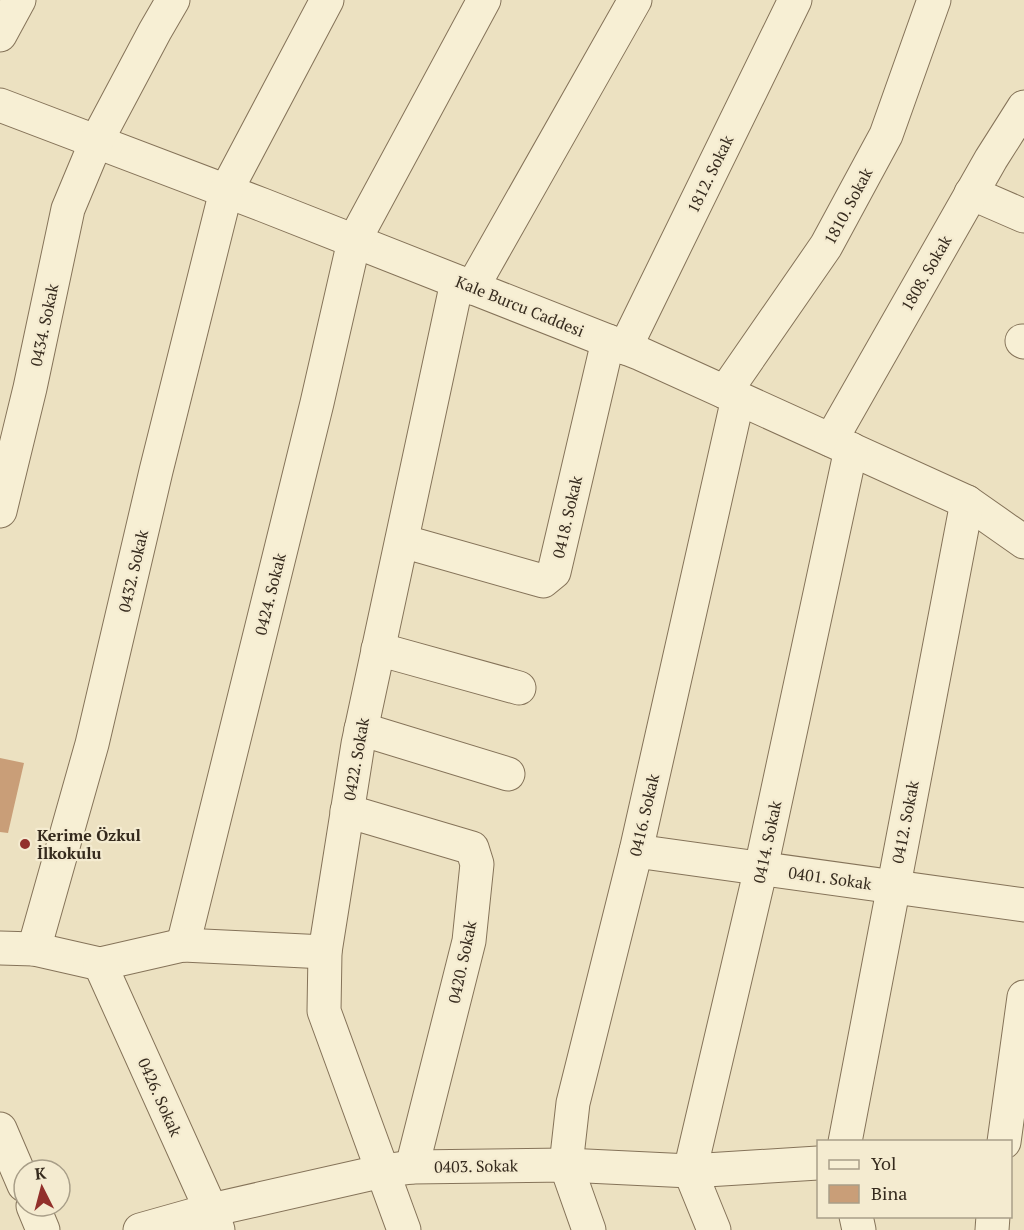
<svg xmlns="http://www.w3.org/2000/svg" width="1024" height="1230" viewBox="0 0 1024 1230" font-family="'PT Serif',serif">
<rect width="100%" height="100%" fill="#ece1c1"/>
<!-- building -->
<polygon fill="#c99e78" points="0,758 24,763 8,833 0,832"/>
<g fill="none" stroke-linecap="round" stroke-linejoin="round">
<!-- minor casing -->
<g stroke="#857359" stroke-width="35">
<g id="minor">
<polyline points="0,35 19,0"/>
<polyline points="0,105 263,205 641,354 967,502 1024,542"/>
<polyline points="971,193 1024,216"/>
<polyline points="472,288 635,0"/>
<polyline points="1022,341 1024,342"/>
<polyline points="625,348 795,0"/>
<polyline points="725,392 826,246 886,135 934,0"/>
<polyline points="831,440 991,159 1024,107"/>
<polyline points="0,511 30,388 68,209 96,142 155,31 173,0"/>
<polyline points="402,541 543,581 554,572 608,341"/>
<polyline points="378,649 519,688"/>
<polyline points="361,729 508,774"/>
<polyline points="347,811 472,848 477,864 469,941 412,1167"/>
<polyline points="636,851 1024,905"/>
<polyline points="183,945 264,618 317,403 354,241 484,0"/>
<polyline points="0,948 34,949 100,964 183,945 325,952"/>
<polyline points="34,949 92,744 156,471 226,191 327,0"/>
<polyline points="100,964 211,1210 218,1230"/>
<polyline points="0,1129 24,1185"/>
<polyline points="845,1142 967,502"/>
<polyline points="1004,1142 1024,997"/>
<polyline points="33,1206 43,1230"/>
<polyline points="856,1216 859,1230"/>
<polyline points="140,1230 211,1210 383,1171 412,1167 566,1165 690,1171 818,1163"/>
<polyline points="404,1230 324,1011 325,952 358,744 457,282"/>
<polyline points="589,1230 566,1165 573,1103 636,851 738,398"/>
<polyline points="714,1230 690,1171 761,868 851,449"/>
<polyline points="992,1230 993,1216"/>
</g>
</g>
<!-- minor -->
<use href="#minor" stroke="#f7efd4" stroke-width="33"/>
</g>
<!-- markers -->
<circle fill="#92302b" stroke="#f4ebd0" stroke-width="2" cx="25" cy="844" r="6"/>
<g text-anchor="middle" stroke-width="4.5" stroke-linejoin="round" paint-order="stroke">
<!-- street labels -->
<g font-size="16" fill="#352a1d" stroke="#f4ebd0">
<text transform="translate(710 174) rotate(-64)" y="6">1812. Sokak</text>
<text transform="translate(848 206) rotate(-62)" y="6">1810. Sokak</text>
<text transform="translate(926 273) rotate(-60)" y="6">1808. Sokak</text>
<text transform="translate(520 306) rotate(22)" y="6">Kale Burcu Caddesi</text>
<text transform="translate(44 325) rotate(-78)" y="6">0434. Sokak</text>
<text transform="translate(567 517) rotate(-77)" y="6">0418. Sokak</text>
<text transform="translate(133 571) rotate(-77)" y="6">0432. Sokak</text>
<text transform="translate(270 594) rotate(-76)" y="6">0424. Sokak</text>
<text transform="translate(356 759) rotate(-80)" y="6">0422. Sokak</text>
<text transform="translate(644 815) rotate(-77)" y="6">0416. Sokak</text>
<text transform="translate(905 822) rotate(-79)" y="6">0412. Sokak</text>
<text transform="translate(767 842) rotate(-78)" y="6">0414. Sokak</text>
<text transform="translate(830 878) rotate(8)" y="6">0401. Sokak</text>
<text transform="translate(462 962) rotate(-78)" y="6">0420. Sokak</text>
<text transform="translate(160 1097) rotate(66)" y="6">0426. Sokak</text>
<text transform="translate(476 1166) rotate(-1)" y="6">0403. Sokak</text>
</g>
<!-- poi labels -->
<g font-size="16" font-weight="bold" fill="#352a1d" stroke="#f4ebd0" text-anchor="start">
<text x="37" y="841">Kerime Özkul<tspan x="37" dy="18">İlkokulu</tspan></text>
</g>
</g>
<!-- legend -->
<rect x="817" y="1140" width="195" height="78" fill="#f4ebd0" stroke="#a89e88" stroke-width="1.5"/>
<rect x="829" y="1160" width="30" height="9" fill="#f7efd4" stroke="#a89e88" stroke-width="1.5"/>
<text x="871" y="1170" font-size="18" fill="#352a1d">Yol</text>
<rect x="829" y="1185" width="30" height="18" fill="#c99e78" stroke="#a89e88" stroke-width="1.5"/>
<text x="871" y="1200" font-size="18" fill="#352a1d">Bina</text>
<!-- north arrow -->
<g transform="translate(42 1188) rotate(354)"><circle r="28" fill="#f4ebd0" stroke="#a89e88" stroke-width="1.5"/>
<path d="M0-4.5L10 22L0 15L-10 22Z" fill="#92302b"/>
<text y="-9" font-size="16" font-weight="bold" text-anchor="middle" fill="#352a1d">K</text>
</g>
</svg>
